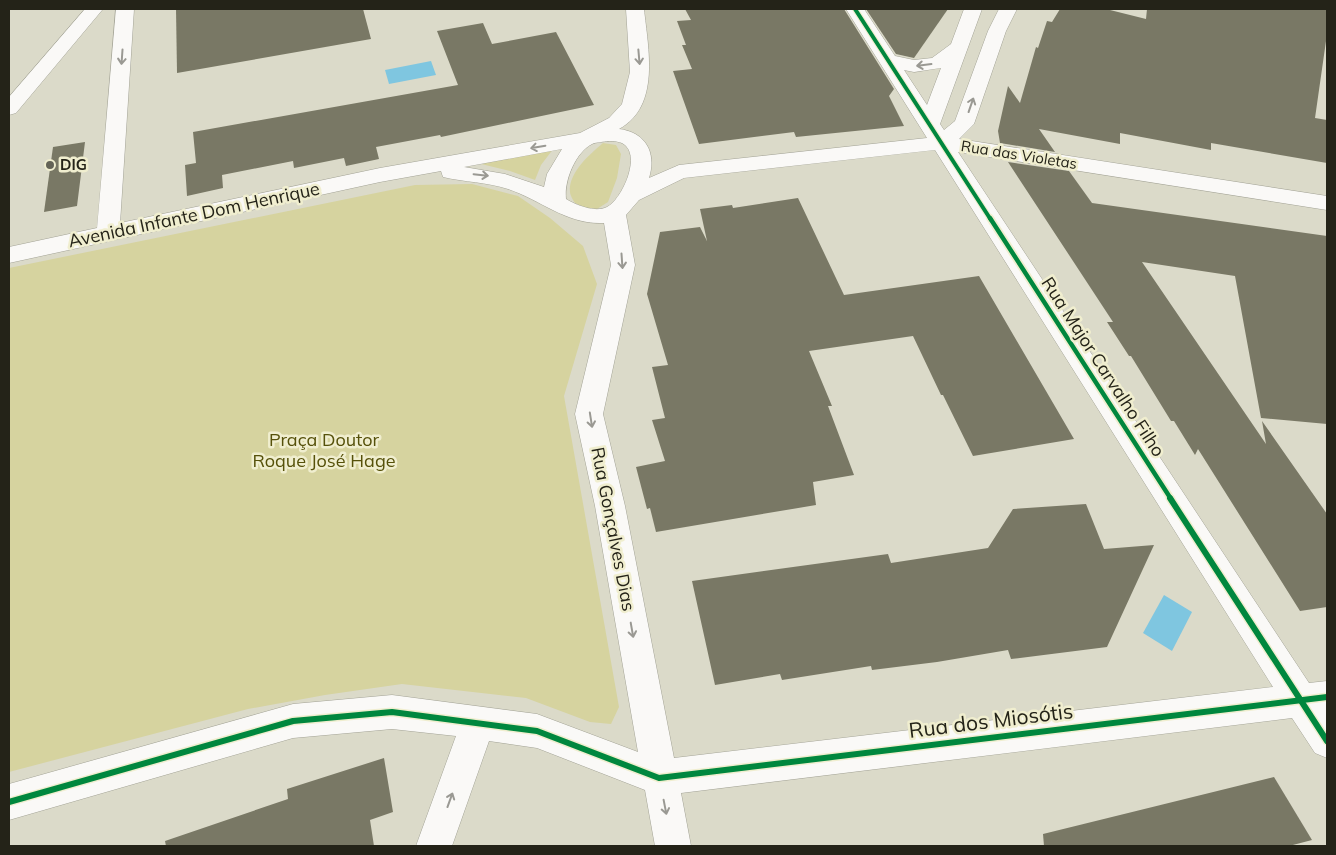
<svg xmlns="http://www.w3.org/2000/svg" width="1336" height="855" viewBox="0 0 1336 855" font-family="Mulish,sans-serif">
<rect width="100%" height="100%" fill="#dbdac9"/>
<!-- green -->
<g fill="#d6d39f">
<path d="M603 143 616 145 621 154 617 178 608 202 597 209 586 208 575 203C573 200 570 195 570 192 568 173 590 154 603 143Z"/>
<polygon points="554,148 541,165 535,180 510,171 477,163"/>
<polygon points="472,184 518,196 550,218 583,246 597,284 564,396 619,707 611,724 590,722 526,698 402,684 325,695 248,709 9,772 9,268 415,185"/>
</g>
<!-- water -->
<g fill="#7fc6e0">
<polygon points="431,61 436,75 389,84 385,70"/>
<polygon points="1164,595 1192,612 1172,651 1143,633"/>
</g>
<!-- building -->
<g fill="#797865">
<polygon points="176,9 363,9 371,39 177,73"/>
<polygon points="685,9 844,9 894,89 889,96 904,126 796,137 794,132 699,144 673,71 692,69 682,45 686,45 677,21 691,20"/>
<polygon points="866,9 948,9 914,58 896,54"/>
<polygon points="1060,9 1106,9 1146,19 1147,9 1327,9 1327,34 1315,118 1327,120 1327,163 1211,143 1211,150 1120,133 1120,144 1039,129 1055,152 1000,143 998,131 1008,86 1020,103 1036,47 1038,48 1047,21 1052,22"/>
<polygon points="483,23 492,44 556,32 594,105 441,137 440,135 376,147 379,159 346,166 344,158 294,168 293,161 222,175 223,188 187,196 185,165 196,163 193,132 458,85 437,31"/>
<polygon points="85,142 77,206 44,212 53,147"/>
<polygon points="1008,162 1069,171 1092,203 1327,236 1327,424 1261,418 1235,276 1142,262 1266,444 1262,421 1327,514 1327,607 1300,611 1198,449 1195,455 1174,421 1171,421 1131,356 1129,356 1107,322 1113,322"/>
<polygon points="798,198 844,295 979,276 1074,439 973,456 943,395 941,395 913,336 809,351 832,406 828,406 854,475 813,482 816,505 656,532 650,508 647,509 636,467 665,461 652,420 665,418 652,367 668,365 647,294 660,232 700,227 707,241 700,209 732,205 733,208"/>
<polygon points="1086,504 1104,549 1154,545 1107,647 1011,659 1008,650 937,662 872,670 871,666 782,680 780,674 715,685 692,581 888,554 891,563 988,548 1013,509"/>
<polygon points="384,758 393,812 370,820 374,846 166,846 165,841 288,799 287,789"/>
<polygon points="1274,777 1312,840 1289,846 1044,846 1043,834"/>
</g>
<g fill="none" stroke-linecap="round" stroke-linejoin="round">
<!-- minor casing -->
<g stroke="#a3a396" stroke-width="1">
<g id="minor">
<polygon points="85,9 103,9 16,113 9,115 9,97"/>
<path d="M116 9H134L120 223 380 168 580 133 609 118 622 104 630 72 626 9H644C648 48 661 106 619 129 645 132 657 152 649 178L679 165 927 138 846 9H864L895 56 914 60 932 58 951 44 964 9H982L940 124 944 130 955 121 988 31 999 9H1017L1006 31 974 124 959 139 1327 196V210L958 152 1309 683 1327 681V758L1315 753 1292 718 681 793 691 846H655L645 790 537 748 489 741 452 846H416L456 736 392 729 293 738 9 820V784L293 704 392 695 537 714 638 752 595 506 575 414 611 265 604 223C567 225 541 200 508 189 487 182 464 182 443 177L441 171 380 182 9 263V247L97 228ZM941 68 927 105 904 70 914 72ZM608 141C614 141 621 141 626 146 640 160 621 200 607 207 595 213 576 205 566 199 564 181 575 153 592 144 596 142 604 142 608 141ZM562 149 547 174 544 187 505 174 464 167ZM935 150 1273 687 674 758 625 506 603 414 635 265 626 215 639 200 684 178Z"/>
</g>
</g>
<!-- minor -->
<use href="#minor" fill="#faf9f7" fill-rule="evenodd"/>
<!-- cycleway-far2 casing -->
<g stroke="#f0eecf" stroke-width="6">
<polyline id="cycleway-far2" points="855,9 991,220"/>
</g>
<!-- cycleway-far1 casing -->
<g stroke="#f0eecf" stroke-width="8">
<polyline id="cycleway-far1" points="990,218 1171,499"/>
</g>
<!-- cycleway casing -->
<g stroke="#f0eecf" stroke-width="9">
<g id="cycleway">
<polyline points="1170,498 1327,741"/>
<polyline points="9,802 293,721 392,712 537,731 659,778 1327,697"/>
</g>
</g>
<!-- cycleway-far2 -->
<use href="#cycleway-far2" stroke="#00873e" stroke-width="4"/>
<!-- cycleway-far1 -->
<use href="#cycleway-far1" stroke="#00873e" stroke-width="4.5"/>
<!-- cycleway -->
<use href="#cycleway" stroke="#00873e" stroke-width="6"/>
</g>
<!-- one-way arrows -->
<defs><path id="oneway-shaft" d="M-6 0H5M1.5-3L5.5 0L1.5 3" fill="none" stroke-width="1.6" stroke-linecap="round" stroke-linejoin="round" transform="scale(1.25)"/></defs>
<g stroke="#9a9993">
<use href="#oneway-shaft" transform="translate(122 57) rotate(94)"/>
<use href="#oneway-shaft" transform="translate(639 57) rotate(85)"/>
<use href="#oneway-shaft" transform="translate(924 65) rotate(173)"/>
<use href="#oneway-shaft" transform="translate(971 105) rotate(-71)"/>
<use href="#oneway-shaft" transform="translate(538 147) rotate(170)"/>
<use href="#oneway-shaft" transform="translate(481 175) rotate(6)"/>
<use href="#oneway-shaft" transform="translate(622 261) rotate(86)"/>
<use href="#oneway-shaft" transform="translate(591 420) rotate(81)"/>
<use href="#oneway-shaft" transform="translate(632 630) rotate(80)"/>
<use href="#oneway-shaft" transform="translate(450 800) rotate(-70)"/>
<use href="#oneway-shaft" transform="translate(665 807) rotate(79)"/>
</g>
<!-- markers -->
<circle fill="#646356" stroke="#f0eecf" stroke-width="2" cx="50" cy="165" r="5"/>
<g text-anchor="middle" stroke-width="5" stroke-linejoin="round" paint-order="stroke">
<!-- far-street labels -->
<g font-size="15" fill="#242318" stroke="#f0eecf">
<text transform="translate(1019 155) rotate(9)" y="5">Rua das Violetas</text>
</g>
<!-- far-poi labels -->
<g font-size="15" font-weight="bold" fill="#242318" stroke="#f0eecf" text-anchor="start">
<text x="60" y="170">DIG</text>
</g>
<!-- street labels -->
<g font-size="18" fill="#242318" stroke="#f0eecf">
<text transform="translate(194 215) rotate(-12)" y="6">Avenida Infante Dom Henrique</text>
<text transform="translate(1103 367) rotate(57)" y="6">Rua Major Carvalho Filho</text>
<text transform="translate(613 529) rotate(79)" y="6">Rua Gonçalves Dias</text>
</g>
<!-- park labels -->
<g font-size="18" fill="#56510a" stroke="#f0eecf">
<text x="324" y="446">Praça Doutor<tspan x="324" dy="21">Roque José Hage</tspan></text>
</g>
<!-- near-street labels -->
<g font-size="21" fill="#242318" stroke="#f0eecf">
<text transform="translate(991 721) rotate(-7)" y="7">Rua dos Miosótis</text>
</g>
</g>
<!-- border -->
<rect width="1336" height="855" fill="none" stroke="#242318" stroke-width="20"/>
</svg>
